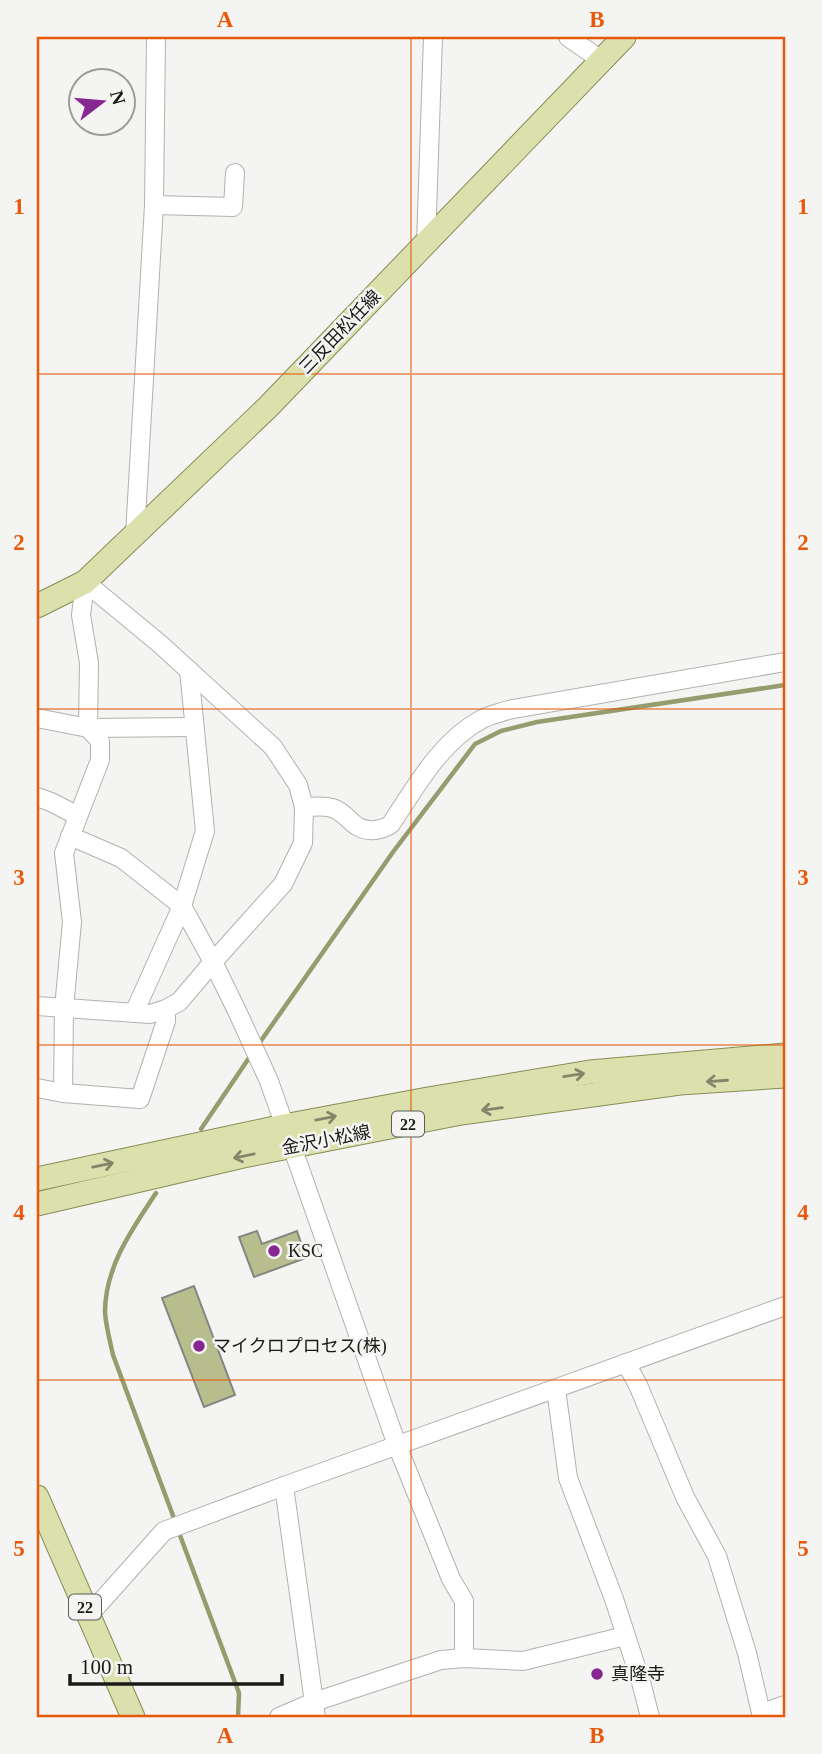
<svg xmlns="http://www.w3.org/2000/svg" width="822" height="1754" viewBox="0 0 822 1754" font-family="'Times New Roman','Noto Sans JP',serif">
<rect width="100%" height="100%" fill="#f4f5f2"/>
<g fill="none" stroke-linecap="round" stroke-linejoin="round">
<!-- stream -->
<g stroke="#969c6d" stroke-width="4.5">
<polyline points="258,1045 393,852 475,744 501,731 537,722 785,685"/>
<polyline points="201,1129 251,1055"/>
<path d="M156 1193C132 1229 105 1267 105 1312 106 1327 110 1341 113 1355L175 1521"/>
<polyline points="178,1530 239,1693 238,1717"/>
</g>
</g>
<!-- building -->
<g fill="#b7bd8d" stroke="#858582" stroke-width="2">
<polygon points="257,1231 262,1244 297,1231 306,1258 254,1277 239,1237"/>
<polygon points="194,1286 235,1395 204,1407 162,1298"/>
</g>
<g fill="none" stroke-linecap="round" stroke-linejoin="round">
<!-- minor casing -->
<g stroke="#b1b1ae" stroke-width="20">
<g id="minor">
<polyline points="568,37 601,60"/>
<polyline points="154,205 233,207 235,173"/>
<polyline points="426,243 433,37"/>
<polyline points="135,535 154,205 156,37"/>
<polyline points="37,718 88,728 194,727"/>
<polyline points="37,797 51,802 78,816"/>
<path d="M304 807C313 807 323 805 332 808 350 813 351 832 375 830 382 829 386 828 391 824 417 785 440 742 482 719 490 715 500 713 508 710L785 662"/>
<polyline points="70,836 121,858 182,906 213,962 237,1011 269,1081 397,1445 451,1579 464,1601 464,1658"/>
<polyline points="37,1006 150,1014 166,1009 179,1002 213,962 283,884 303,843 304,807 298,785 273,747 160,644 85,582"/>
<polyline points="134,1013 182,906 205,831 189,670"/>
<polyline points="37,1088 63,1093 140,1099 166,1021 166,1009"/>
<polyline points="63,1093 64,1008 72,922 64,853 100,760 100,741 88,728 89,663 81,615 85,582"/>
<polyline points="626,1363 638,1385 685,1497 717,1556 747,1653 762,1717"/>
<polyline points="556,1389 568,1478 614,1599 641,1682 650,1717"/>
<polyline points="284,1486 316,1717"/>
<polyline points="89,1615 164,1531 284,1486 785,1306"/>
<polyline points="762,1713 785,1705"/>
<polyline points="279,1717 314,1702 441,1660 464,1658 523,1661 625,1636"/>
</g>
</g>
<!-- major casing -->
<g stroke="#888d55" stroke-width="25">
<g id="major">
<polyline points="37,606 85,582 268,407 624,37"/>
<polyline points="37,1179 284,1126 428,1099 590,1072 785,1055"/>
<polyline points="37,1204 243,1156 461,1113 680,1083 785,1076"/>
<polyline points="37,1497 133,1717"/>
</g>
</g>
<!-- minor -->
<use href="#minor" stroke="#fff" stroke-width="18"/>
<!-- major -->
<use href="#major" stroke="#dbe0ad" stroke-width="23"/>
</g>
<!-- one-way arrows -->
<defs><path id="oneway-shaft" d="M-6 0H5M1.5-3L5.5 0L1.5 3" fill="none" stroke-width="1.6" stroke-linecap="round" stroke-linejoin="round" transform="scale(1.75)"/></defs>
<g stroke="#84866a">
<use href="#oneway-shaft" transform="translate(574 1075) rotate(-9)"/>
<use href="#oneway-shaft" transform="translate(717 1081) rotate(176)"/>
<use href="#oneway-shaft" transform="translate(492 1109) rotate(172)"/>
<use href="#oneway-shaft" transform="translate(326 1118) rotate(-11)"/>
<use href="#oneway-shaft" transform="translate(244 1156) rotate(168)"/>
<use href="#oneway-shaft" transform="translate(103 1165) rotate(-12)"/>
</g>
<!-- grid -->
<path fill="none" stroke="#e8590c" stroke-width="2" stroke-opacity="0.55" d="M411 37V1717M37 374H785M37 709H785M37 1045H785M37 1380H785"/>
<!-- markers -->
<g fill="#872892" stroke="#f4f5f2" stroke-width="2.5">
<circle cx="274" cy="1251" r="7"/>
<circle cx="199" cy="1346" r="7"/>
<circle cx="597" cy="1674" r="7"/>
</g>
<g text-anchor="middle" stroke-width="5" stroke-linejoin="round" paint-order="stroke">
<!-- shield labels -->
<g fill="#f4f5f2" stroke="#5b5b59" stroke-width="2">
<rect x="392" y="1111.5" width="32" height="25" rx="5"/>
<rect x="69" y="1594.5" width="32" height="25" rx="5"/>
</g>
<g font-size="16" font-weight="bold" fill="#191918">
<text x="408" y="1130">22</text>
<text x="85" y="1613">22</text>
</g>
<!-- street labels -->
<g font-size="18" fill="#191918" stroke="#f4f5f2">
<text transform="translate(340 332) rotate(-46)" y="6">三反田松任線</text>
<text transform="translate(326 1140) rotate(-11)" y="6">金沢小松線</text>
</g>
<!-- poi labels -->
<g font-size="18" fill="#191918" stroke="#f4f5f2" text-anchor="start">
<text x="288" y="1257">KSC</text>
<text x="213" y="1352">マイクロプロセス(株)</text>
<text x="611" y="1680">真隆寺</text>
</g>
</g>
<!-- border -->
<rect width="822" height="1754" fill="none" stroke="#f4f5f2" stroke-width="77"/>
<!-- north arrow -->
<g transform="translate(102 102) rotate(74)"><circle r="33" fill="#f4f5f2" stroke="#9c9d9b" stroke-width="2"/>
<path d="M0-5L12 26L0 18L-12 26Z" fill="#872892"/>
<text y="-10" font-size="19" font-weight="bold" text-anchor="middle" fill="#191918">N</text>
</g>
<!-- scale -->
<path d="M70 1674v10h212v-10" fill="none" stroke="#191918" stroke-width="3.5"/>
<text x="80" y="1674" font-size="21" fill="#191918" stroke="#f4f5f2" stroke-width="5" paint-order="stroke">100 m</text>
<rect x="38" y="38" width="746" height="1678" fill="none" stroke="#e8590c" stroke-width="2.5"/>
<g font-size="23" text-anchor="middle" font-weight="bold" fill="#e8590c">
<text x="225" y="27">A</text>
<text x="597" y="27">B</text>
<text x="19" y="214">1</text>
<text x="803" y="214">1</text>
<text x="19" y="550">2</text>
<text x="803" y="550">2</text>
<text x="19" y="885">3</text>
<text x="803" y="885">3</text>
<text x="19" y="1220">4</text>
<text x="803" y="1220">4</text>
<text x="19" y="1556">5</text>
<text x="803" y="1556">5</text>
<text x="225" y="1743">A</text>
<text x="597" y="1743">B</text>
</g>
</svg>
